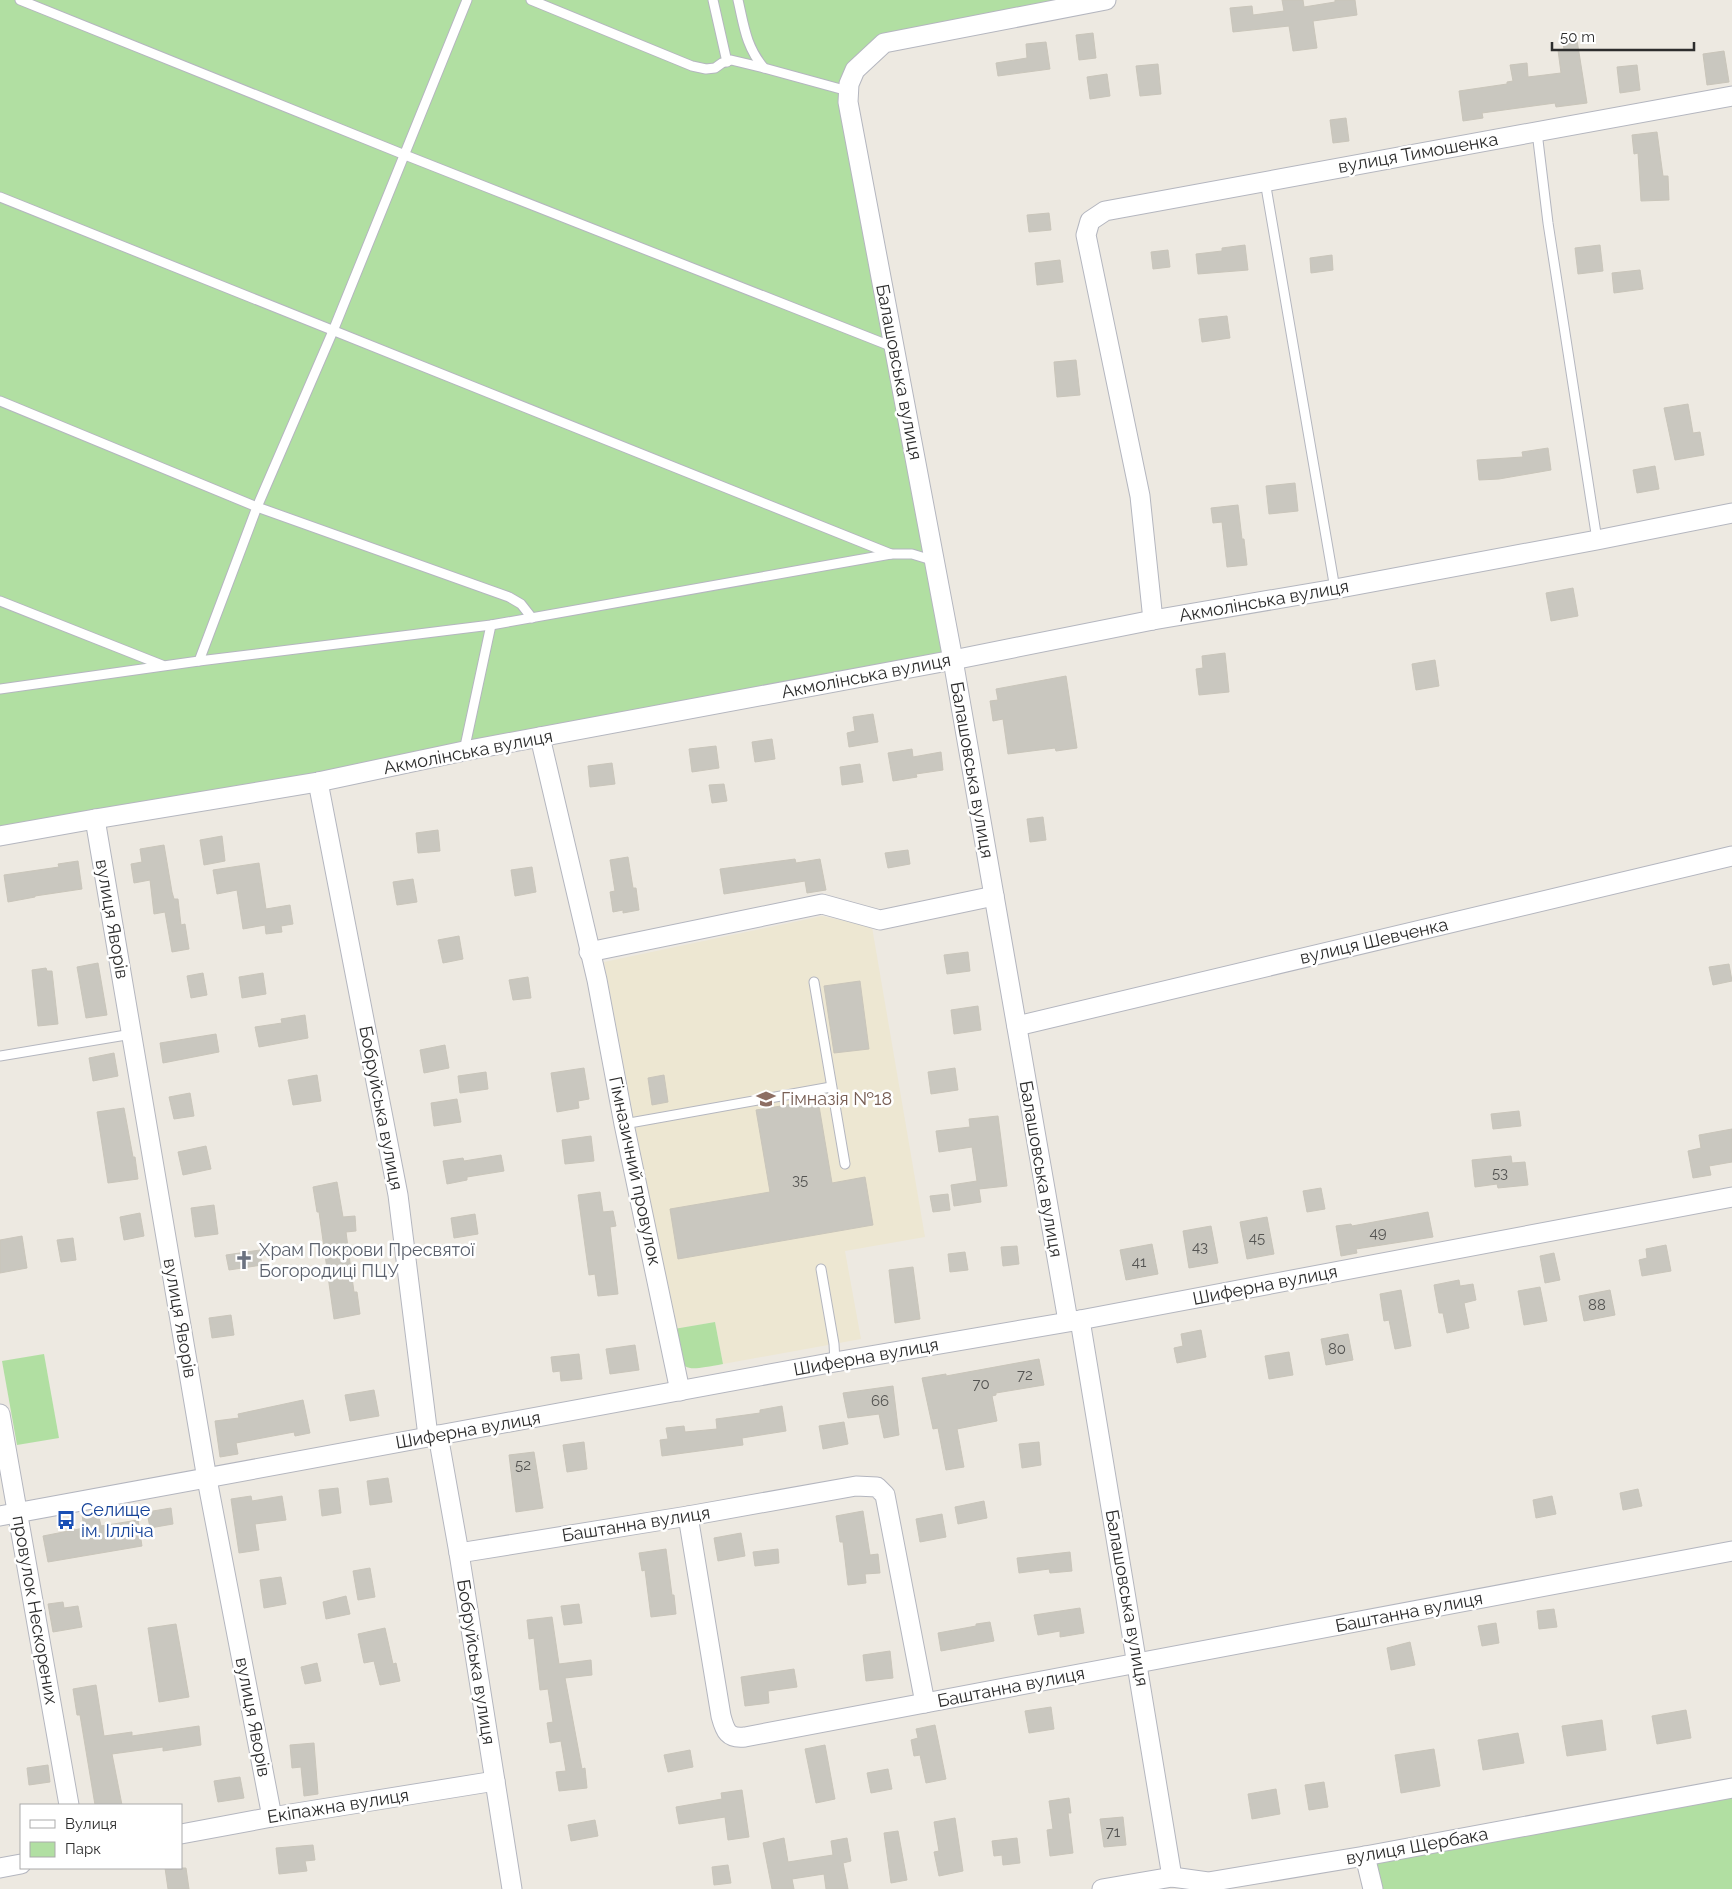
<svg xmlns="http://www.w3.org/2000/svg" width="1732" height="1889" viewBox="0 0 1732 1889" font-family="Raleway,sans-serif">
<rect width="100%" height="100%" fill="#ede9e1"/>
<!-- education -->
<polygon fill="#ede7d2" points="822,916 872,927 925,1237 845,1251 861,1339 723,1364 715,1322 674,1329 604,962"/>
<!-- green -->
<g fill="#b1dfa2">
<polygon points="0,0 1106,0 884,43 849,84 953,660 0,836"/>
<path d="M715 1322 723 1364C679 1372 682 1373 674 1329Z"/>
<polygon points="44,1354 59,1438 17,1445 2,1361"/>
<polygon points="1732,1788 1732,1889 1373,1889 1365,1856"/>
</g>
<!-- building -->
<g fill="#c9c7bf" stroke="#c9c5ba">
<polygon points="1282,0 1303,0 1304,7 1335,2 1335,0 1355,0 1357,15 1313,21 1317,48 1293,51 1289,26 1233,32 1230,8 1252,6 1253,15 1284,11"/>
<polygon points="1093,33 1096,58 1079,60 1076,35"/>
<polygon points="1577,40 1587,103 1556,107 1555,103 1482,113 1483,118 1463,121 1459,91 1507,84 1507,82 1513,81 1510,65 1527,63 1528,77 1561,73 1558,50 1564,49 1563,42"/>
<polygon points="1046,42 1050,69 998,76 996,63 1027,58 1026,44"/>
<polygon points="1724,51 1729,82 1707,85 1703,54"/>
<polygon points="1158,64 1161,94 1140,96 1136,66"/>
<polygon points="1637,65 1640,90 1620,93 1617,67"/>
<polygon points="1107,74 1110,96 1090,99 1087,77"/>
<polygon points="1346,118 1349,141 1333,143 1330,120"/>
<polygon points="1657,132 1663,176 1668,176 1669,200 1641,201 1638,153 1634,154 1632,135"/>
<polygon points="1049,213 1051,230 1029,232 1027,215"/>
<polygon points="1245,245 1248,270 1198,274 1196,254 1222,251 1222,248"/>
<polygon points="1600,245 1603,271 1578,274 1575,248"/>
<polygon points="1168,250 1170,267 1153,269 1151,252"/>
<polygon points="1332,255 1333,270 1311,273 1310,258"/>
<polygon points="1060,260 1063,282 1037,285 1035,263"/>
<polygon points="1640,270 1643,289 1614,293 1612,273"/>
<polygon points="1227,316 1230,338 1202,342 1199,319"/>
<polygon points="1076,360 1080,395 1057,397 1054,362"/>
<polygon points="1688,404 1693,433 1700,432 1704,455 1675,460 1664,408"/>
<polygon points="1548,448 1551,470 1499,479 1479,480 1477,460 1523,457 1522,452"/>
<polygon points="1655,466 1659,489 1637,493 1633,470"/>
<polygon points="1295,483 1298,511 1269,514 1266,486"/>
<polygon points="1238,505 1242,539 1244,539 1247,565 1227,567 1222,522 1213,523 1211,508"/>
<polygon points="1573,588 1578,616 1551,621 1546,593"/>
<polygon points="1225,653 1229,692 1199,695 1196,669 1203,668 1202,656"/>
<polygon points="1435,660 1439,686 1416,690 1412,664"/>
<polygon points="1066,676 1077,748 1056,751 1055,748 1008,754 1003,719 993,721 990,701 998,700 996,689"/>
<polygon points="873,714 878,742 849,747 847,733 855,731 853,717"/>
<polygon points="772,739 775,759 755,762 752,742"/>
<polygon points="716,746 719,768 692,772 689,749"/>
<polygon points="912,749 913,757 941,752 943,770 916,774 917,777 893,781 888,753"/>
<polygon points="612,763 615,784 590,787 588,766"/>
<polygon points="860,764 863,782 842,785 840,767"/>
<polygon points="724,784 727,801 712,803 709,785"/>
<polygon points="1043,817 1046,840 1030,842 1027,819"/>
<polygon points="438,830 440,851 418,853 416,833"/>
<polygon points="222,836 225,861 204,865 200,840"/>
<polygon points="164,845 172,892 174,899 178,899 181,925 185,924 189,949 172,952 165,912 154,914 150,880 134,883 131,864 142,862 140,849"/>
<polygon points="908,850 910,864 888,868 885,853"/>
<polygon points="628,857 633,888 636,888 639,910 623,913 623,910 613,912 610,892 615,891 610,860"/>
<polygon points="795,859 796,863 820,859 826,890 807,893 805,881 724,894 720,869"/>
<polygon points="78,861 82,889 35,896 35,897 8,902 4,875 59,867 58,864"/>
<polygon points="259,863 266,909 290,905 293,924 281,926 282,932 266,934 265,925 243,929 237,890 217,894 213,870"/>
<polygon points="532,867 536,892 515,896 511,870"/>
<polygon points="413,879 417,902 397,905 393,882"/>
<polygon points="459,936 463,959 443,963 438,940"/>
<polygon points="968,952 970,971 947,974 944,955"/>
<polygon points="98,963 107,1015 86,1018 77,967"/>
<polygon points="1729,964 1732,981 1713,985 1709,967"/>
<polygon points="46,968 47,971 52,971 58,1024 38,1026 32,970"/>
<polygon points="203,973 207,995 191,998 187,976"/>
<polygon points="263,973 266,994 242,998 239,977"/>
<polygon points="528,977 531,998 513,1000 509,980"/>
<polygon points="860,981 869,1049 834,1053 824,986"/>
<polygon points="978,1006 981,1030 954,1034 951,1010"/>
<polygon points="305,1015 308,1038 259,1047 255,1027 282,1023 281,1019"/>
<polygon points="216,1034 219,1052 163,1063 160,1043"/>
<polygon points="445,1045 449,1068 424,1073 420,1050"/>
<polygon points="114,1053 118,1076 93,1081 89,1058"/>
<polygon points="584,1068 589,1099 578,1101 579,1108 557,1112 551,1073"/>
<polygon points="955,1068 958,1090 931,1094 928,1072"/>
<polygon points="486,1072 488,1089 460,1093 458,1076"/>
<polygon points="317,1075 321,1101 293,1105 288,1080"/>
<polygon points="664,1075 668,1102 652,1105 648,1078"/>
<polygon points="190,1093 194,1116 174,1119 169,1097"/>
<polygon points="457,1099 461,1122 434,1126 431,1103"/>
<polygon points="818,1100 832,1183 865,1177 873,1225 678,1259 670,1209 770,1192 756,1110"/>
<polygon points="124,1108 133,1157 135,1157 138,1179 108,1183 97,1112"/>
<polygon points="1519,1111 1521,1126 1493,1129 1491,1114"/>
<polygon points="998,1116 1007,1186 979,1189 981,1202 954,1206 951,1185 977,1181 972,1147 939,1152 936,1131 970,1127 969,1119"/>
<polygon points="1732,1129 1732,1162 1709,1166 1711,1175 1693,1178 1688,1151 1701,1148 1699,1135"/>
<polygon points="591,1136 594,1161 565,1164 562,1140"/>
<polygon points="206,1146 211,1169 183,1175 178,1152"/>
<polygon points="501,1155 504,1171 467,1177 467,1180 447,1184 443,1161 463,1158 464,1161"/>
<polygon points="1511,1156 1512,1163 1525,1162 1528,1185 1498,1188 1497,1184 1475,1187 1472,1160"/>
<polygon points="337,1182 343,1217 355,1216 356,1231 346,1232 354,1292 357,1292 360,1314 334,1319 319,1212 317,1212 313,1187"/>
<polygon points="1321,1188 1325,1209 1307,1212 1303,1191"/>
<polygon points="600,1192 603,1212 613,1211 616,1226 610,1227 618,1294 598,1296 595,1274 589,1275 578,1195"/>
<polygon points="948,1194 950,1210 933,1212 930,1196"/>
<polygon points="214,1205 218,1234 195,1237 191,1208"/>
<polygon points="1428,1212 1433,1237 1356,1249 1357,1253 1341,1256 1336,1226 1351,1224 1352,1226"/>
<polygon points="140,1213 144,1236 124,1240 120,1217"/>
<polygon points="475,1214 478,1234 454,1238 451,1218"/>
<polygon points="1267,1217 1274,1254 1247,1259 1240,1222"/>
<polygon points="1211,1226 1218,1263 1189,1268 1183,1231"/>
<polygon points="22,1236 27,1268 0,1273 0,1240"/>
<polygon points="73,1238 76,1260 61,1262 57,1240"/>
<polygon points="1152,1244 1158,1274 1126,1280 1120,1250"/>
<polygon points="1666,1245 1671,1271 1642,1276 1639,1260 1647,1258 1646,1249"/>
<polygon points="1017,1246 1019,1264 1003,1266 1001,1247"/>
<polygon points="260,1250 262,1265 229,1270 226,1255"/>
<polygon points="965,1252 968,1270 950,1272 948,1254"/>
<polygon points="1554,1253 1560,1280 1545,1283 1540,1256"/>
<polygon points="913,1267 920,1319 895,1323 889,1270"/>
<polygon points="1459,1280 1460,1286 1473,1284 1476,1300 1464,1303 1469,1328 1447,1333 1443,1313 1439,1313 1434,1285"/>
<polygon points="1540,1287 1547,1321 1524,1325 1518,1291"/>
<polygon points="1401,1290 1411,1346 1395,1349 1389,1320 1384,1321 1380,1294"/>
<polygon points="1610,1290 1615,1315 1584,1321 1579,1296"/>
<polygon points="231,1315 234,1335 212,1338 209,1318"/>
<polygon points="1201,1330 1206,1357 1177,1363 1174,1348 1183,1346 1181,1334"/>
<polygon points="1348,1334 1353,1360 1326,1365 1321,1339"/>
<polygon points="635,1345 639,1370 610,1374 606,1349"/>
<polygon points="1289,1352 1293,1375 1269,1379 1265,1356"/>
<polygon points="579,1354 582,1379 561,1381 560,1371 553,1372 551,1357"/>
<polygon points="1039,1359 1044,1385 996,1393 996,1395 992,1396 997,1421 957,1429 964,1467 946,1470 938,1428 933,1429 922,1378 946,1374 946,1376"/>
<polygon points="893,1386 899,1435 884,1438 879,1414 848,1418 843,1393"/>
<polygon points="374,1390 379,1416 350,1421 345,1395"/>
<polygon points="303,1400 310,1433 295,1436 294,1432 236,1443 238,1454 220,1457 215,1421 239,1418 238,1414"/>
<polygon points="782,1406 786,1431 742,1438 743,1445 662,1456 660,1440 668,1439 666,1428 684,1426 685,1432 717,1429 716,1419 760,1413 760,1410"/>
<polygon points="844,1422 848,1444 823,1449 819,1426"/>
<polygon points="584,1442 587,1469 567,1472 563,1445"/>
<polygon points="1039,1442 1041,1465 1022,1468 1019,1444"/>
<polygon points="534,1452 543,1508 516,1512 509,1455"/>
<polygon points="388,1478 392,1502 370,1505 367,1481"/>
<polygon points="338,1488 341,1513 322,1516 319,1490"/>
<polygon points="1638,1489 1642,1506 1623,1510 1620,1493"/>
<polygon points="251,1496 252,1501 282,1496 286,1520 255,1524 259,1550 239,1553 231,1499"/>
<polygon points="1552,1496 1556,1514 1536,1518 1533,1500"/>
<polygon points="984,1501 987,1518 958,1524 955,1507"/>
<polygon points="171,1508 173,1524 150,1528 147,1512"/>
<polygon points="863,1511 870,1555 878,1554 880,1573 865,1574 866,1583 848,1585 843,1542 840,1542 836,1516"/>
<polygon points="98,1513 101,1526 138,1520 142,1546 48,1562 43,1536 84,1528 82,1515"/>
<polygon points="942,1514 946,1537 920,1542 916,1519"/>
<polygon points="741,1533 745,1556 718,1561 714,1538"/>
<polygon points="666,1549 672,1595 674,1595 676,1614 651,1617 645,1570 642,1571 639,1553"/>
<polygon points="778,1549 779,1563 755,1566 753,1552"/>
<polygon points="1070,1552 1072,1571 1050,1573 1049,1569 1019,1573 1017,1558"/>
<polygon points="370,1568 375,1597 358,1600 353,1571"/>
<polygon points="281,1577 286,1604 264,1608 260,1580"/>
<polygon points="346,1596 350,1614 326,1619 323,1602"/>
<polygon points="63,1602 64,1608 78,1606 82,1627 53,1632 48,1604"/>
<polygon points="579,1604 582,1623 564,1625 561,1606"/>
<polygon points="1080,1608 1084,1633 1060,1637 1060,1631 1038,1635 1034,1615"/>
<polygon points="1554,1609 1557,1627 1539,1629 1537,1611"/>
<polygon points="552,1617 559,1664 591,1660 592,1675 565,1678 582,1769 585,1768 587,1788 559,1791 556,1772 566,1771 561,1741 550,1743 547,1723 553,1722 548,1689 540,1690 534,1638 529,1639 527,1620"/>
<polygon points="990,1622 994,1641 941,1651 938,1633 976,1626 976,1624"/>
<polygon points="1496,1623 1499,1643 1482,1646 1478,1626"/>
<polygon points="176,1624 189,1697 159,1702 148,1628"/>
<polygon points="385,1628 393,1664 396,1663 400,1681 380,1685 374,1661 364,1663 358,1634"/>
<polygon points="1410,1642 1415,1665 1391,1670 1387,1648"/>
<polygon points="890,1651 893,1678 866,1681 863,1655"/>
<polygon points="317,1663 321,1681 305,1684 301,1667"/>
<polygon points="794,1669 797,1687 768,1691 769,1703 745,1706 741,1677"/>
<polygon points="96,1685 104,1736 132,1732 132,1736 199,1726 201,1745 163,1751 163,1747 112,1754 122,1805 95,1805 80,1715 77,1715 73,1689"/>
<polygon points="1051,1707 1054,1729 1029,1733 1025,1711"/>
<polygon points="1686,1710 1691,1738 1657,1744 1652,1716"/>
<polygon points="1602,1720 1606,1750 1567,1756 1562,1726"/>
<polygon points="935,1725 946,1779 926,1783 920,1755 914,1756 911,1740 918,1738 916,1729"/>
<polygon points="1518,1733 1524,1763 1483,1770 1478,1740"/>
<polygon points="314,1743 318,1794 304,1796 301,1767 292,1768 290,1745"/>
<polygon points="825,1745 835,1799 816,1803 805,1749"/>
<polygon points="1434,1749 1440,1786 1401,1793 1395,1755"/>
<polygon points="690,1750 693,1767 668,1772 664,1755"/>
<polygon points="48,1765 50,1782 29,1785 27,1768"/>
<polygon points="888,1769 892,1789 871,1793 867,1773"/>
<polygon points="240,1777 244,1798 218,1802 214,1781"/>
<polygon points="1324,1782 1328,1807 1309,1810 1305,1785"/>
<polygon points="1276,1789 1280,1814 1252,1819 1248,1794"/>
<polygon points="742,1790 749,1837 728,1840 725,1817 679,1824 676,1807 722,1799 721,1793"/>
<polygon points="1069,1798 1071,1813 1068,1813 1073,1853 1050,1856 1047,1830 1053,1829 1049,1801"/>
<polygon points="1123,1817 1126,1845 1104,1847 1100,1819"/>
<polygon points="955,1818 963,1871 939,1876 934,1852 939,1851 934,1822"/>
<polygon points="595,1820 598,1836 571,1841 568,1825"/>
<polygon points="898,1831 907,1880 891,1883 884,1833"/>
<polygon points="784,1838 788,1862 833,1855 831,1841 847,1838 851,1861 843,1863 848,1889 826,1889 824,1874 792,1879 794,1889 772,1889 763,1843"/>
<polygon points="1017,1838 1020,1863 1003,1865 1002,1855 994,1856 992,1841"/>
<polygon points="313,1845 315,1860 305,1861 307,1871 279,1874 276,1848"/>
<polygon points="728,1865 731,1883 714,1885 712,1867"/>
<polygon points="165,1868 186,1868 189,1889 168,1889"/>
</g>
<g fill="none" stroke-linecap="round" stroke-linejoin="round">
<!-- lane casing -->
<g stroke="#b4b6bf" stroke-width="11">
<g id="lane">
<polyline points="20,0 405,155 893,347"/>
<polyline points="531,0 692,66 706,69 715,68 722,63 731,60 764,68"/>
<polyline points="713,0 727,62"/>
<path d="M738 0C744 26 746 47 764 68L848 91"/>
<polyline points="1537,132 1548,223 1597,540"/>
<polyline points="1265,181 1335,589"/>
<polyline points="0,197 891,554 912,554 935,561"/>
<polyline points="0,401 257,507 509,597 521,604 532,618"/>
<polyline points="0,601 162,665"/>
<polyline points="199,661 257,507 333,331 467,0"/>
<polyline points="0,689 199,661 491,625 891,554"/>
<polyline points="464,751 491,625"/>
<polyline points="814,982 845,1164"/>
<polyline points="0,1056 132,1034"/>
<polyline points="624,1124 831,1087"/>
<polyline points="821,1269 834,1344 835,1362"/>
</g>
</g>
<!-- street casing -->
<g stroke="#b4b6bf" stroke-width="21">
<g id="street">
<polyline points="1153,620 1140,496 1086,235 1090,221 1105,211 1732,96"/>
<polyline points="540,737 597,980 624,1124 680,1391"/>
<polyline points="318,782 398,1195 428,1436"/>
<polyline points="95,819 207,1479 272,1817"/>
<polyline points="0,836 95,819 318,782 464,751 953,660 1153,620 1335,589 1597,540 1732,513"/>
<polyline points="589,952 822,904 880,920 994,896"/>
<polyline points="1017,1026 1732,856"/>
<polyline points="1080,1320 1172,1877"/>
<polyline points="1068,1321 953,660 848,102 849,84 855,70 884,43 1106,0"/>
<polyline points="0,1414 69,1805"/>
<polyline points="438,1435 459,1553 512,1889"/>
<polyline points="0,1516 835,1362 1080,1320 1732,1197"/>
<path d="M688 1516 721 1716C725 1731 728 1739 745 1737L925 1703"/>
<polyline points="459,1553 688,1516 856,1486 877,1487 885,1495 925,1703 1732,1551"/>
<polyline points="181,1834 272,1817 495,1781"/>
<polyline points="1365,1856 1373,1889"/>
<polyline points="0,1868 21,1864"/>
<polyline points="1102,1889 1172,1877 1208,1882 1365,1856 1732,1788"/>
</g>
</g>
<!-- lane -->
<use href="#lane" stroke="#fff" stroke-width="9"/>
<!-- street -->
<use href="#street" stroke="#fff" stroke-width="19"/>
</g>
<!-- icons -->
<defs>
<g id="school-bare" transform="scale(1.5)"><path d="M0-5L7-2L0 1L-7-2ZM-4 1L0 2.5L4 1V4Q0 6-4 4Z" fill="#8d6e63" stroke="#fff" stroke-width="2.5" paint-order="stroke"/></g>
<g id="church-bare" transform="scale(1.5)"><path d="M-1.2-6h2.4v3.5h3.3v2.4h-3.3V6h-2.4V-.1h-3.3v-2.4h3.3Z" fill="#6b7280" stroke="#fff" stroke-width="2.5" paint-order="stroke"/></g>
<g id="bus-bare" transform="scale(1.5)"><path d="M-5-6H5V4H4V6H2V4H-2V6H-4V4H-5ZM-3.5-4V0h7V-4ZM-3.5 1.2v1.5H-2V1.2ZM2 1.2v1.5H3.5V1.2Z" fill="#1a4fb4" stroke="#fff" stroke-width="2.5" paint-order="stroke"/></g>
</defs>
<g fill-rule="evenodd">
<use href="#school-bare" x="766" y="1099"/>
<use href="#church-bare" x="244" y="1260"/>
<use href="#bus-bare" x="66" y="1520"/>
</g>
<g text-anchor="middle" stroke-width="5" stroke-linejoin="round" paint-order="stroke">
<!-- number labels -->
<g font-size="15" fill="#545452">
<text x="1500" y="1178">53</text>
<text x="800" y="1185">35</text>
<text x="1378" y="1238">49</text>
<text x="1257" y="1243">45</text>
<text x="1200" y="1252">43</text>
<text x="1139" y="1267">41</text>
<text x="1597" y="1310">88</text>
<text x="1337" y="1354">80</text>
<text x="1025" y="1380">72</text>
<text x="981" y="1389">70</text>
<text x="880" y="1406">66</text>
<text x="523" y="1470">52</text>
<text x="1113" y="1837">71</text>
</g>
<!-- street labels -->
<g font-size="18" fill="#2d2d2d" stroke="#fff">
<text transform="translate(1418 153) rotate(-10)" y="6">вулиця Тимошенка</text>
<text transform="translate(899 372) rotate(79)" y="6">Балашовська вулиця</text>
<text transform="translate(1264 601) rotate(-10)" y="6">Акмолінська вулиця</text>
<text transform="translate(866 676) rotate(-11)" y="6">Акмолінська вулиця</text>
<text transform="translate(468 752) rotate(-11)" y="6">Акмолінська вулиця</text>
<text transform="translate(972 770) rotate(80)" y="6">Балашовська вулиця</text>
<text transform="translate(112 919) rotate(80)" y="6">вулиця Яворів</text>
<text transform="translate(1374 941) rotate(-13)" y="6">вулиця Шевченка</text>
<text transform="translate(381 1108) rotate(79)" y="6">Бобруйська вулиця</text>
<text transform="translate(1041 1169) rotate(80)" y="6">Балашовська вулиця</text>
<text transform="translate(635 1171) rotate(78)" y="6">Гімназичний провулок</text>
<text transform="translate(1265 1285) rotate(-11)" y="6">Шиферна вулиця</text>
<text transform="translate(180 1318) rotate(80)" y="6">вулиця Яворів</text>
<text transform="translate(866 1357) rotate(-10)" y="6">Шиферна вулиця</text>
<text transform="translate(468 1430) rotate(-10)" y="6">Шиферна вулиця</text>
<text transform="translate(636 1524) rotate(-9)" y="6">Баштанна вулиця</text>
<text transform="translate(1127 1598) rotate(80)" y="6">Балашовська вулиця</text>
<text transform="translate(35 1610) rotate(80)" y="6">провулок Нескорених</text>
<text transform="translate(1409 1612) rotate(-11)" y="6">Баштанна вулиця</text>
<text transform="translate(476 1662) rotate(81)" y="6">Бобруйська вулиця</text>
<text transform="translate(1011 1687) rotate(-11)" y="6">Баштанна вулиця</text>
<text transform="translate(253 1717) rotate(79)" y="6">вулиця Яворів</text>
<text transform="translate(338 1806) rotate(-9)" y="6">Екіпажна вулиця</text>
<text transform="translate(1417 1846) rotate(-10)" y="6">вулиця Щербака</text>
</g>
<!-- education labels -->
<g font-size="18" fill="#785e54" stroke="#fff" text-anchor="start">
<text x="781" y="1105">Гімназія №18</text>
</g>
<!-- worship labels -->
<g font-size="18" fill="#5b616d" stroke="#fff" text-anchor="start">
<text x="259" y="1256">Храм Покрови Пресвятої<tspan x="259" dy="21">Богородиці ПЦУ</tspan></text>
</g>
<!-- transit labels -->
<g font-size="18" fill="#164399" stroke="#fff" text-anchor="start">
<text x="81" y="1516">Селище<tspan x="81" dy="21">ім. Ілліча</tspan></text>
</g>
</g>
<!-- legend -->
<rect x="20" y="1804" width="162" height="65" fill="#ffffff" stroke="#ababab"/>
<rect x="30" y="1820" width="25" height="8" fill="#ffffff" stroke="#ababab"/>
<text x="65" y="1829" font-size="15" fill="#2d2d2d">Вулиця</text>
<rect x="30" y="1842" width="25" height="15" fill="#b1dfa2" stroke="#ababab"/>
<text x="65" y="1854" font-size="15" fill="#2d2d2d">Парк</text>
<!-- scale -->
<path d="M1552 42v8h142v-8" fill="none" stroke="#2d2d2d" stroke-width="2.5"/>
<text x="1560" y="42" font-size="15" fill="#2d2d2d" stroke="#ffffff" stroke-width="4" paint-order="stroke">50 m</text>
</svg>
